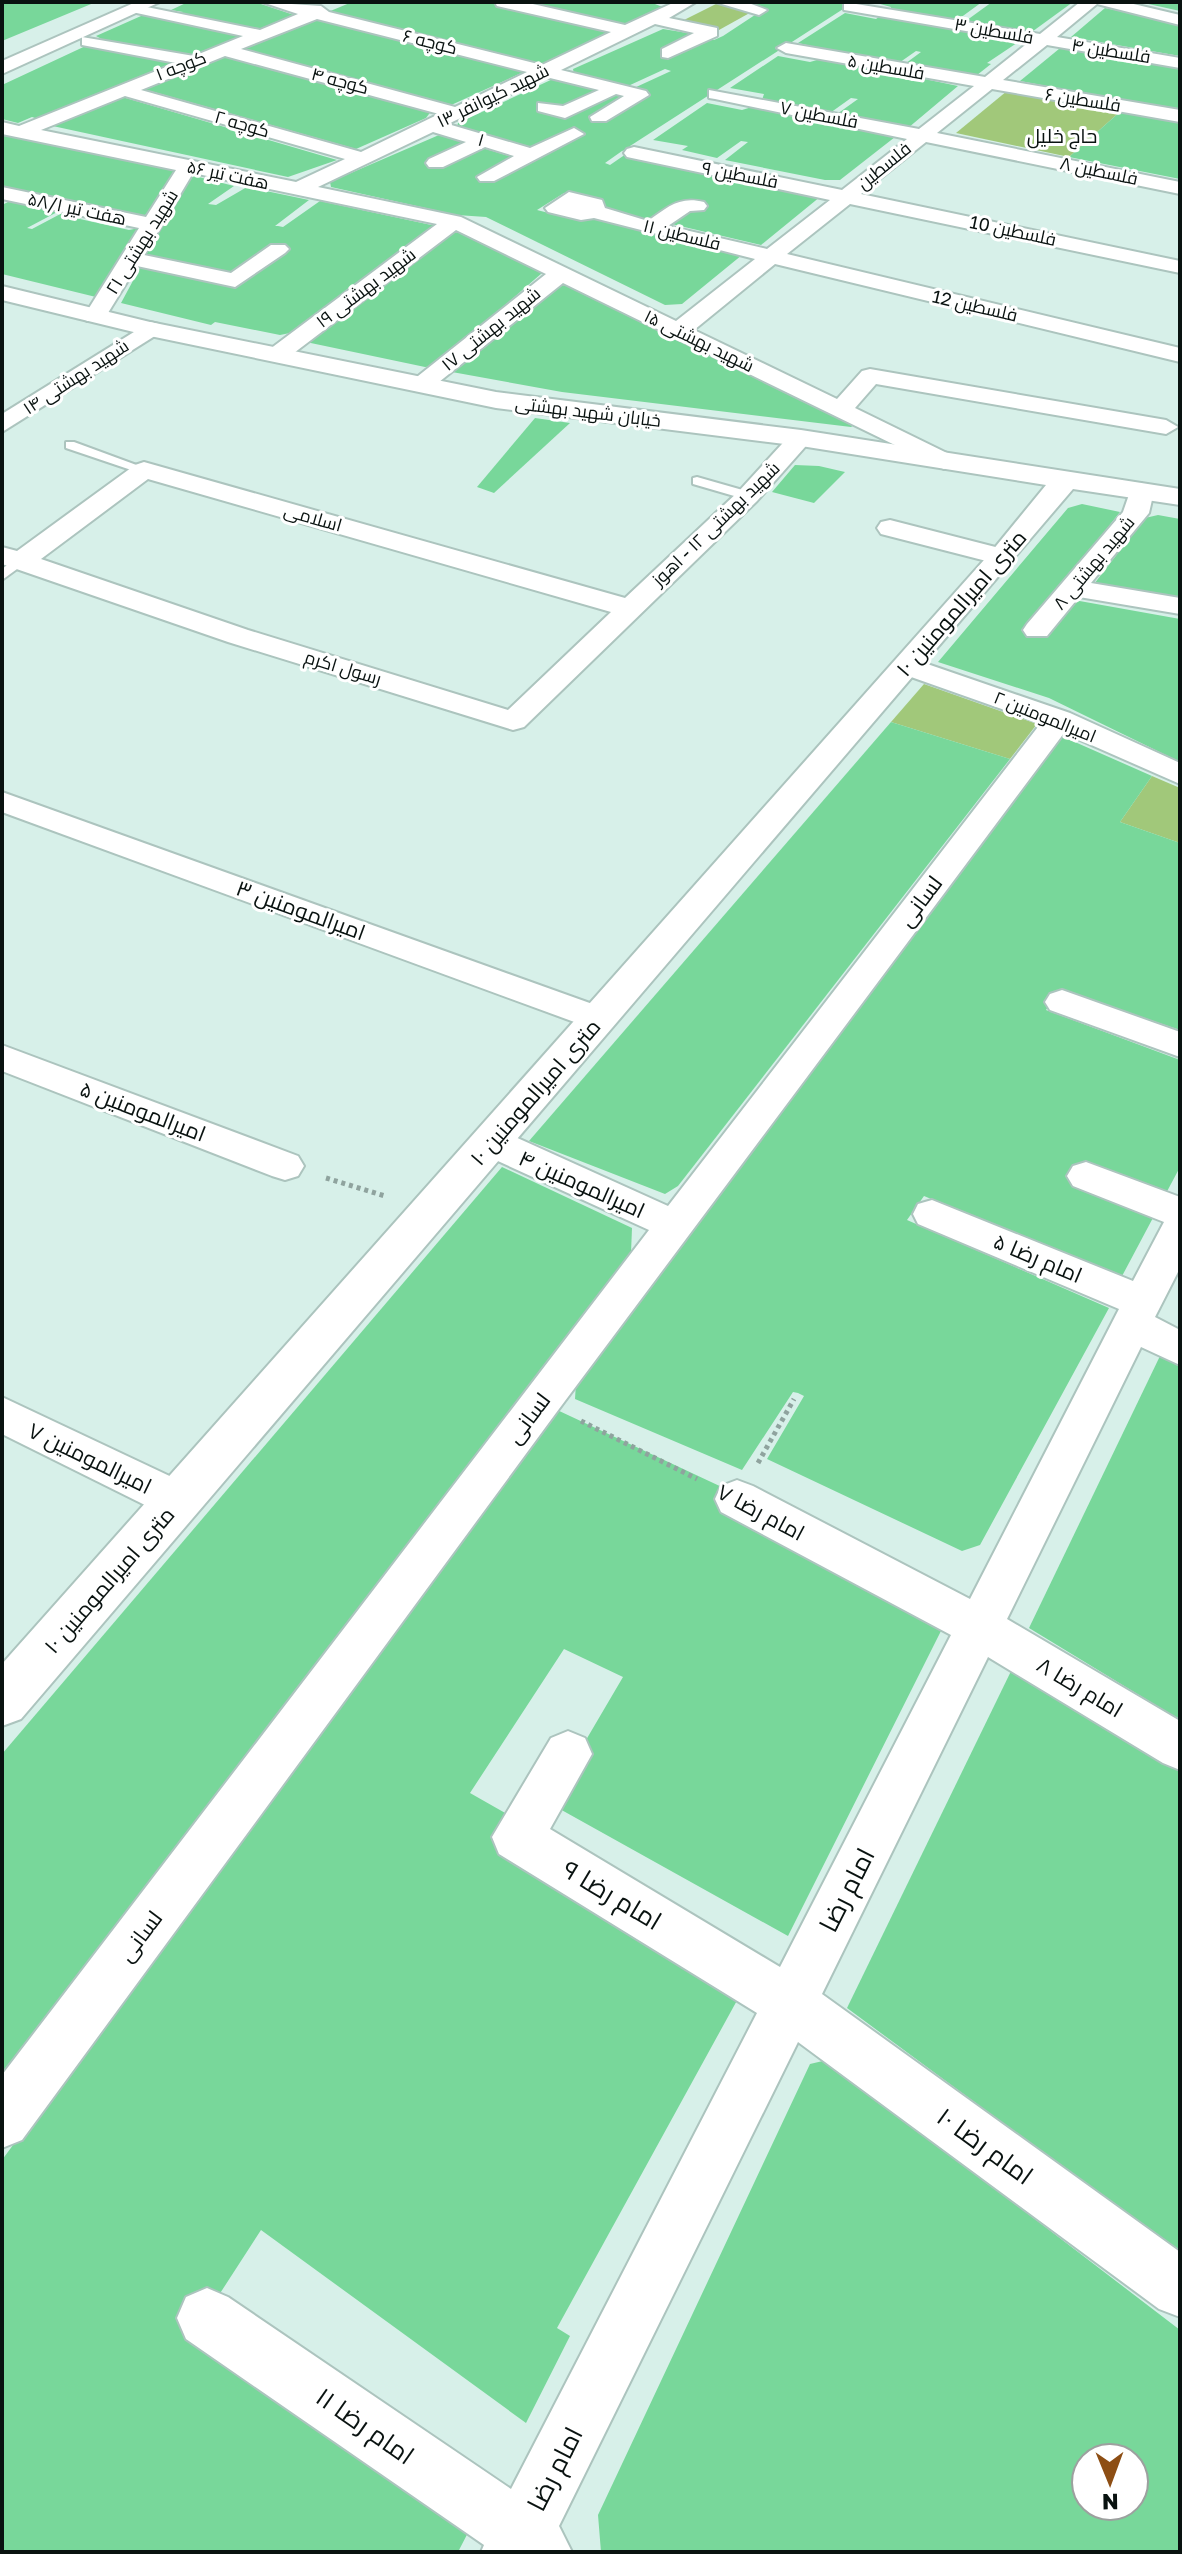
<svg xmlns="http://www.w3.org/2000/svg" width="1182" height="2554" viewBox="0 0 1182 2554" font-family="'Golos Text',Cairo,sans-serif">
<rect width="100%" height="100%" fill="#d7f0e9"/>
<!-- green -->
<g fill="#a1c87a">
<polygon points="720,2 755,10 719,30 680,22"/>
<polygon points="1007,91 1122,110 1069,157 956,133"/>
<polygon points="924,684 1037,724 1010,759 891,722"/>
<polygon points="1152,776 1180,788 1180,843 1120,822"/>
</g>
<!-- building -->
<g fill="#78d79a" fill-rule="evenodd">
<polygon points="2,2 12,3 96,2 2,41"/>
<polygon points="188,2 255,2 297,16 257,32 177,15 183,12 171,10"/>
<polygon points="352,2 489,2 613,32 541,65 328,12"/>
<polygon points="526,2 650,2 665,8 629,26"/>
<polygon points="736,2 854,2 630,146 636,147 622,151 605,163 610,165 626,154 664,162 676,158 826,192 761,245 663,222 685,206 702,210 706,206 687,201 657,222 604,209 600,205 604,202 564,193 537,210 576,220 593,217 739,250 742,255 682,304 665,305 486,217 457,215 331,187 330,182 439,135 473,144 431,163 436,165 476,146 519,159 481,177 488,179 579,133 572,132 534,150 457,127 458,123 555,78 605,92 564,111 539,107 565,114 610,94 630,98 594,117 601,118 649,92 634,88 671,71 665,69 628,86 574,74 573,69 663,29 700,35 661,53 669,55 704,37 714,40 723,36 764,9"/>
<polygon points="873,2 982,2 956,21 890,11 891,7"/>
<polygon points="992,2 1073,2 1029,34 963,23"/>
<polygon points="1144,2 1180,2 1180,11 1144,3"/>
<polygon points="1105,8 1180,23 1180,56 1071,37"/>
<polygon points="150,12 253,34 188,59 107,42 96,36"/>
<polygon points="845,13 876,19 880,16 1023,39 987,63 991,64 972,79 902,66 921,52 916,51 896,65 798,43"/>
<polygon points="309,18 318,19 528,70 449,106 240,50 241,47"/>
<polygon points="92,43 184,61 38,119 32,117 18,123 2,119 2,85"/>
<polygon points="1065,44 1180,62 1180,111 1020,81"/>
<polygon points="228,55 432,110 426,118 356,149 143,89 144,84"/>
<polygon points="778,56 810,62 824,58 958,86 908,128 837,114 858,99 851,98 830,113 762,100 764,94 730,88"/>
<polygon points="119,96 337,160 288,177 48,125"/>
<polygon points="707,103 742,110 755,106 895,137 840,180 825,180 725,160 748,142 741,141 717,158 682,150 688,146 653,140"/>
<polygon points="1122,110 1180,121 1180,179 1069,157"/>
<polygon points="2,133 179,167 143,221 72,205 77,202 52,196 45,199 2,189"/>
<polygon points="191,175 234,186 208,204 216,205 247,187 309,200 275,226 278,226 283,227 320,201 436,226 290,333 280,335 215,322 211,325 121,303 142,264 237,276 146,255 185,177"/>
<polygon points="14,199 61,210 27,228 32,229 66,211 87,215 80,219 129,230 139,228 100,298 2,274 2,205"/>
<polygon points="456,230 549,267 435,366 425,367 306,342"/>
<polygon points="563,277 859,422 851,427 562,392 452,372"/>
<polygon points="535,418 570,423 494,493 477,487"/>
<polygon points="795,465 819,466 845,472 814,503 772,492"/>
<polygon points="1082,504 1120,512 1026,631 1041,636 1074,600 1180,619 1180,762 1049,698 938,662 1068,508"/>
<polygon points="1158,515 1180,519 1180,598 1094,584 1145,518"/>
<polygon points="891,722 1010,759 678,1186 665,1194 529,1141"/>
<polygon points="1059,735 1152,776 1120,822 1180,843 1180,1030 1059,990 1046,1010 1180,1060 1180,1167 1121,1278 924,1196 907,1220 1109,1308 980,1545 962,1551 767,1459 804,1396 798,1393 793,1392 742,1470 575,1399 576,1383"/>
<polygon points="502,1167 632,1228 631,1253 2,2079 2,1754"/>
<polygon points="1160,1356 1180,1367 1180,1720 1029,1628"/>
<polygon points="555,1409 944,1591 952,1609 788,1936 549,1803 623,1677 564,1649 470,1793 514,1818 740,1995 557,2328 570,2336 526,2423 261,2230 217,2298 487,2496 458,2552 2,2552 2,2160"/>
<polygon points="1014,1665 1180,1768 1180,2254 847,2008"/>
<path d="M827 2060 1180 2330V2552H601L598 2515 810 2064ZM1086 2458H1134V2506H1086Z"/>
</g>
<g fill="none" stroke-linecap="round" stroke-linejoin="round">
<!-- lane casing -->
<g stroke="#acc4be" stroke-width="4">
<g id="lane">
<polygon points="66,442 74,442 150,470 140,473 66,448"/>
<polygon points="697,477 753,493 754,496 748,500 693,484 693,478"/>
<polygon points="16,558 28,561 2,580 2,569"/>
</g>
</g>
<!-- street casing -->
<g stroke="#acc4be" stroke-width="4">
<g id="street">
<path d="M262 2 321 6 329 12 542 65 611 32 497 6 495 2H524L625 25 675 2H696L669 18 717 28V36L668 58 662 57V49L694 33 655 24 561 70 646 91 649 95 606 121H592L590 117 624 96 616 94 565 118 538 111V103L563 106 599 90 546 77 448 124 530 148 574 128 584 134 494 181H480L477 177 514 156 485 147 443 167H429L426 163 429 159 466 142 433 132 318 187 461 217 676 321 755 259 594 218 581 220 548 212 545 208 569 192 602 200 605 208 648 221C668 207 679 196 704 202L707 206 704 210 690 211 668 226 767 249 830 200 627 157 624 153 627 149 634 147 842 190 907 139 715 99 709 98V90L919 129 974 86 786 53 777 48 786 43 985 77 1029 42 850 11 844 10V2L1040 34 1080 2H1125L1180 15V25L1097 4 1057 37 1180 58V68L1047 45 1003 80 1180 110V122L992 89 937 133 1180 182V194L926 142 861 194 1180 261V273L850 204 787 254 1180 348V362L775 264 694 330 837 399 862 371 870 369 1166 420 1178 427 1166 434 876 384 855 408 953 456 957 461 944 469 563 283 429 390H413L409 385 413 380 546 274 456 230 286 359H270L266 354 270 349 437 224 193 173 144 255 231 273 271 245H285L289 249 285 253 235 287 137 266 103 321H87L84 316 139 228 2 199V187L146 217 176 170 2 134V122L19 126 176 63 82 45V37L194 56 243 36 132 12V4L260 30 298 14ZM317 19 527 72 455 107 241 49ZM225 56 439 114 361 152 141 90ZM125 96 345 159 296 182 41 130Z"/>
<polygon points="715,2 746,2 767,10 759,15"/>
<polygon points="150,322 158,324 161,329 158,334 2,432 2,414"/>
<path d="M801 431 813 438 757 501 524 727 513 730 228 642 2 564V547L17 551 135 465 144 462 625 598 739 491 792 433ZM148 479 611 612 508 710 248 630 41 559Z"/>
<polygon points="1141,483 1154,491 1149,513 1091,583 1180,598 1180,614 1079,597 1047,636 1027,636 1023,630 1027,624 1123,512 1132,486"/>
<polygon points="890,520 1011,551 1015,557 1011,563 1002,565 881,534 877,528 881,522"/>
<polygon points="907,657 1070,713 1180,763 1180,784 1064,733 556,1413 22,2140 2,2148 2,2075 649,1230 478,1152 472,1142 478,1132 491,1129 504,1132 668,1206 1041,723 897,672 893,666 897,660"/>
<polygon points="2,792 612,1011 618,1019 612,1027 600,1031 588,1027 2,812"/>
<polygon points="1062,990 1180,1032 1180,1057 1050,1010 1045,1002 1050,994"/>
<polygon points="2,1045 298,1156 304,1166 298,1176 285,1180 272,1176 2,1071"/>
<polygon points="1086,1162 1180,1197 1180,1268 1155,1317 1180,1330 1180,1365 1141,1347 1007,1619 1180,1721 1180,1770 1163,1763 988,1657 822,1994 1180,2252 1180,2317 1159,2309 798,2042 559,2526 572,2552 481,2552 484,2545 186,2339 177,2318 186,2297 207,2288 228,2297 511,2489 757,2013 499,1854 492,1837 551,1738 568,1731 585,1738 592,1754 550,1829 780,1967 951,1635 721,1512 715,1499 721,1486 737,1480 753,1486 970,1599 1119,1309 918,1224 913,1214 918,1204 932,1200 1133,1281 1164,1222 1073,1186 1067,1176 1073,1166"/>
<polygon points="2,1397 195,1488 201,1501 195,1514 179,1520 163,1514 2,1434"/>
</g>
</g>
<!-- secondary casing -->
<g stroke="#acc4be" stroke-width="4">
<g id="secondary">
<polygon points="136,2 160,2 2,74 2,61"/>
<polygon points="2,286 150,322 496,392 801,430 1180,489 1180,505 1073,489 21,1719 2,1726 2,1664 992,551 1046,485 801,446 496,408 150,336 2,300"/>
</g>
</g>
<!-- path -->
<g stroke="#8fa39e" stroke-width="5" stroke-dasharray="4 4" stroke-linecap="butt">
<polyline points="326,1178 385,1196"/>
<polyline points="581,1421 697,1479"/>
<polyline points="758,1463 794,1399"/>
</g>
<!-- lane -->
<use href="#lane" fill="#fff" fill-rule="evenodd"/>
<!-- street -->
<use href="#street" fill="#fff" fill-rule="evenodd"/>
<!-- secondary -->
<use href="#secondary" fill="#fff" fill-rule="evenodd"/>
</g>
<g text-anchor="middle" stroke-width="6" stroke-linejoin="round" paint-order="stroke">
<!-- far-street labels -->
<g font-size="18" fill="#091210" stroke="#fff">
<text transform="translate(994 31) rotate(10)" y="6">فلسطین ۳</text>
<text transform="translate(430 42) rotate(14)" y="6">کوچه ۶</text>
<text transform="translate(1111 51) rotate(9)" y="6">فلسطین ۴</text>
<text transform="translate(181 66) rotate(-21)" y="6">کوچه ۱</text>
<text transform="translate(886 67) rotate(10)" y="6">فلسطین ۵</text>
<text transform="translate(340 81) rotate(15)" y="6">کوچه ۴</text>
<text transform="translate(493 96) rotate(-26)" y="6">شهید کیوانفر ۱۳</text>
<text transform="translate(1083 100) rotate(9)" y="6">فلسطین ۶</text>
<text transform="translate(819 115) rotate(11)" y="6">فلسطین ۷</text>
<text transform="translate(242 124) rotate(16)" y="6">کوچه ۲</text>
<text transform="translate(481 140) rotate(16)" y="6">۱</text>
<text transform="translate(884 166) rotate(-39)" y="6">فلسطین</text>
<text transform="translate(1099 171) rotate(12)" y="6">فلسطین ۸</text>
<text transform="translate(228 175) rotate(12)" y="6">هفت تیر ۵۶</text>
<text transform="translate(740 175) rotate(11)" y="6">فلسطین ۹</text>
<text transform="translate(77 209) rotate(12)" y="6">هفت تیر ۵۸/۱</text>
<text transform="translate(1013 231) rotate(12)" y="6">فلسطین 10</text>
<text transform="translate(682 235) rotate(14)" y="6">فلسطین ۱۱</text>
<text transform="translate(142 242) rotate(-58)" y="6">شهید بهشتی ۲۱</text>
<text transform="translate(366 288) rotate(-37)" y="6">شهید بهشتی ۱۹</text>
<text transform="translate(975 306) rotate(13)" y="6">فلسطین 12</text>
<text transform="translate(491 329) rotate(-39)" y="6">شهید بهشتی ۱۷</text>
<text transform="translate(699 341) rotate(26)" y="6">شهید بهشتی ۱۵</text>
<text transform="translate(76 377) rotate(-33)" y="6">شهید بهشتی ۱۴</text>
<text transform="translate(588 412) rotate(7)" y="6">خیابان شهید بهشتی</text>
<text transform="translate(313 518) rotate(16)" y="6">اسلامی</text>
<text transform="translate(716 524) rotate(-44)" y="6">شهید بهشتی ۱۲ - اهوز</text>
<text transform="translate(1094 563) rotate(-50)" y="6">شهید بهشتی ۸</text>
<text transform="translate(343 668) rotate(17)" y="6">رسول اکرم</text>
<text transform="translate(1045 717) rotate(22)" y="6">امیرالمومنین ۲</text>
</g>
<!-- far-neighbourhood labels -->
<g font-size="20" fill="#091210" stroke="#fff">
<text x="1062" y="143">حاج خلیل</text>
</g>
<!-- street labels -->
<g font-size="22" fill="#091210" stroke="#fff">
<text transform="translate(961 603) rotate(-49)" y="8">۱۰ متری امیرالمومنین</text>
<text transform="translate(920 901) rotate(-53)" y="8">لسانی</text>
<text transform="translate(301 910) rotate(20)" y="8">امیرالمومنین ۳</text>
<text transform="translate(535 1092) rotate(-49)" y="8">۱۰ متری امیرالمومنین</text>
<text transform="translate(143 1111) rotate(21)" y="8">امیرالمومنین ۵</text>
<text transform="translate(582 1184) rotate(24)" y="8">امیرالمومنین ۴</text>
<text transform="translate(1038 1258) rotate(23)" y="8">امام رضا ۵</text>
<text transform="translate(528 1418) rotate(-53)" y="8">لسانی</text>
<text transform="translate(90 1458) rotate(26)" y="8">امیرالمومنین ۷</text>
<text transform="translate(761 1512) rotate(28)" y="8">امام رضا ۷</text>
<text transform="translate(109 1580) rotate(-49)" y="8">۱۰ متری امیرالمومنین</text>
<text transform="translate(1080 1687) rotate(31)" y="8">امام رضا ۸</text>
<text transform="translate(140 1936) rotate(-53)" y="8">لسانی</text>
</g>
<!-- near-street labels -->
<g font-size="26" fill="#091210" stroke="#fff">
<text transform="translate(847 1890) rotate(-63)" y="9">امام رضا</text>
<text transform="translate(612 1895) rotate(31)" y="9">امام رضا ۹</text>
<text transform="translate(985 2146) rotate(36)" y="9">امام رضا ۱۰</text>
<text transform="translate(365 2426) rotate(35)" y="9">امام رضا ۱۱</text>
<text transform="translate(555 2469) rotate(-63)" y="9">امام رضا</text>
</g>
</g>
<!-- border -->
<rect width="1182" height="2554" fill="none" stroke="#091210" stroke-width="8"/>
<!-- north arrow -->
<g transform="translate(1110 2482) rotate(179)"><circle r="38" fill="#ffffff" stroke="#9da09f" stroke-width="2"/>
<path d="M0-6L14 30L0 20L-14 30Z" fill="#8d4e14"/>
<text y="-12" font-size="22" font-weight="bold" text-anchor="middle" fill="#091210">N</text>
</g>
</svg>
